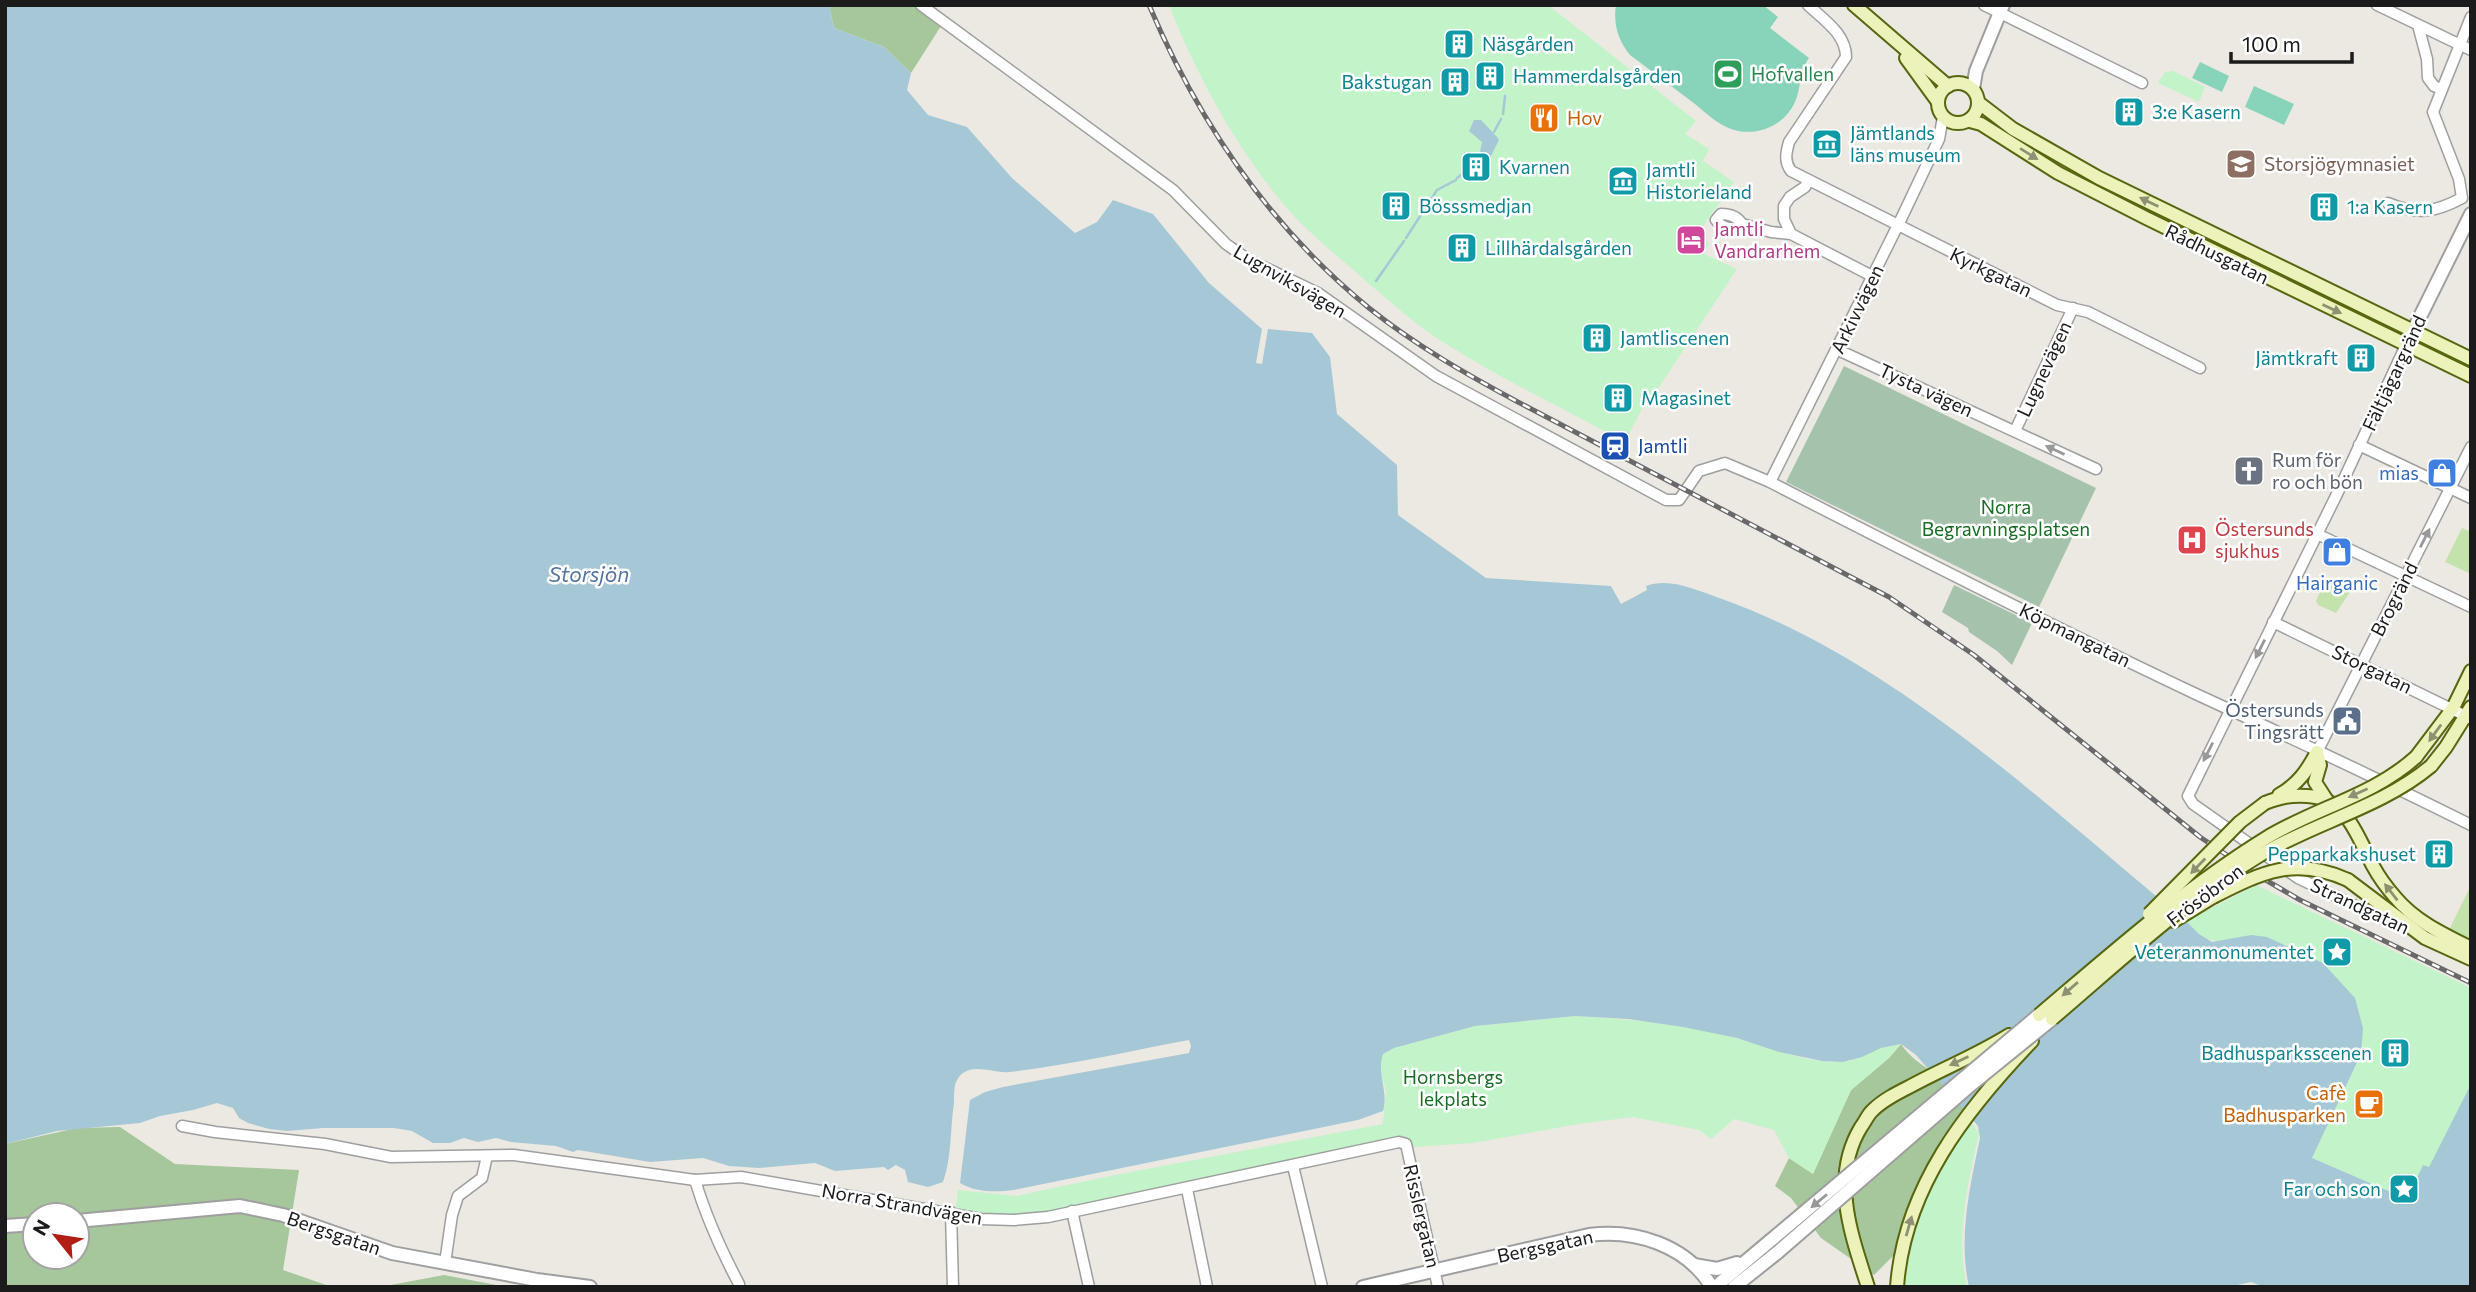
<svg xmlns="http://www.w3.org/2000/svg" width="2476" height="1292" viewBox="0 0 2476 1292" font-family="Commissioner,sans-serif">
<rect width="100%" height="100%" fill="#ece9e2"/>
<!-- grass -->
<g fill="#c3e2ac">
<polygon points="2462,528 2471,532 2471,574 2445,562"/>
<polygon points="2325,580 2350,592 2336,613 2318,605 2316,601"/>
<polygon points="2471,885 2471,941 2449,930"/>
</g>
<!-- forest -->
<g fill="#a5c79b" fill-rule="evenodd">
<polygon points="829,5 913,5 941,26 911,73 884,47 834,28"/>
<path d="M1901 1044C1918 1070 1952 1080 1979 1091L1956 1121 1911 1198 1895 1254 1874 1275 1821 1238 1791 1198 1775 1186 1789 1158 1813 1174 1851 1090 1889 1058Z"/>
<path d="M120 1127 175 1164 299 1170 283 1270 332 1287H5V1144L77 1128ZM35 1215H77V1257H35Z"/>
<polygon points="444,1275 507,1287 380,1287"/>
</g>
<!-- cemetery -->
<g fill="#a5c2ac">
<polygon points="1844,366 2096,488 2039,607 1786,482"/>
<polygon points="1954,585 2032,623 2012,665 1997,651 1969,632 1968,628 1942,612"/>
</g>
<!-- park -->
<g fill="#c2f3c9">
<path d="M1169 5H1548L1696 121 1685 134 1709 149 1703 161 1734 182 1697 235 1709 243 1704 254 1737 269 1659 387 1643 407 1625 442C1564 409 1501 379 1443 342 1416 325 1392 303 1368 283 1343 260 1316 240 1293 215 1241 157 1197 77 1169 5Z"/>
<polygon points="2173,71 2205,87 2199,102 2158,83 2165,72"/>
<path d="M2256 885 2471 988V1084L2429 1168 2423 1165 2407 1199 2312 1158 2361 1054 2225 941C2205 942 2199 935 2186 921Z"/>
<path d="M1575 1016C1629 1019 1682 1024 1735 1038 1770 1047 1803 1063 1840 1062 1853 1062 1864 1055 1875 1050 1883 1047 1893 1046 1901 1044L1889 1058 1851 1090 1813 1174 1789 1158 1774 1130 1734 1119 1711 1139 1699 1130 1633 1117 1578 1124 1473 1143 1399 1148V1143L1115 1202 1002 1220 951 1212 956 1207 958 1190 1016 1196 1110 1176 1383 1124 1386 1091 1379 1065 1383 1054 1394 1048 1475 1026Z"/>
<path d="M1969 1120 1979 1133C1968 1183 1955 1236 1967 1287H1901L1913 1224 1928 1187Z"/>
</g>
<!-- pitch -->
<g fill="#87d4bb">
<path d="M1616 5H1763L1778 17 1770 28 1809 58C1797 74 1803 95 1789 112 1775 130 1751 136 1731 129 1717 124 1706 113 1695 104 1673 88 1652 71 1630 55 1618 40 1613 24 1616 5Z"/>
<polygon points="2200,62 2229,76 2222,92 2192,78"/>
<polygon points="2254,86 2294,104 2284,125 2245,107"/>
</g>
<!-- water -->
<g fill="#a6c8d6">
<path d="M5 5H829L834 28 884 47 911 73 907 90 928 115 967 127 1012 178 1075 233 1097 222 1113 200 1153 214 1209 283 1262 329 1256 363 1262 364 1268 329 1312 333 1330 357 1337 414 1397 465 1398 515 1486 578 1611 586 1621 604 1647 590 1646 586C1671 577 1698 591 1722 599 1896 661 2045 805 2186 921L2199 934 2212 942 2251 935 2267 937 2323 963 2355 998 2363 1028 2361 1054 2312 1158 2407 1199 2423 1165 2429 1167 2471 1084V1287H2264L2251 1282 2229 1287H1969C1958 1237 1970 1186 1980 1138L1978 1126 1916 1055 1901 1044 1881 1048 1862 1057 1843 1062 1822 1061 1779 1052 1737 1038 1683 1027 1628 1019 1575 1016 1475 1026 1394 1048 1383 1054C1376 1073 1389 1091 1383 1111L1358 1120 1014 1190C996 1192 977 1193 960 1183L970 1100 985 1092 1003 1087 1189 1053 1191 1046 1189 1040C1130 1051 1070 1065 1010 1072 992 1074 967 1059 956 1082 954 1087 954 1097 954 1103 950 1129 952 1157 943 1182L928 1187 908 1182 905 1170 896 1165 888 1170 884 1167 835 1171 815 1163 759 1168 729 1166 703 1158 650 1162 578 1150 573 1152 556 1146 511 1142 496 1138 478 1142 464 1138 450 1143H433L412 1131 394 1128H323L287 1131 269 1129 248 1123 239 1118 233 1108 217 1103 193 1110 160 1116 140 1123 57 1131 5 1144Z"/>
<polygon points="1474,120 1481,120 1497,137 1499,140 1490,158 1484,159 1479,157 1482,142 1469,131"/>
</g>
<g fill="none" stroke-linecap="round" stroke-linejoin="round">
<!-- stream -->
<g stroke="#a6c8d6" stroke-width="2.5">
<polyline points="1503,114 1505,96"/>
<polyline points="1494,132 1501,119"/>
<polyline points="1457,178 1469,169 1474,169 1484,159"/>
<polyline points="1406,238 1437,190 1456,180"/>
<polyline points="1376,281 1404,241"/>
</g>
<!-- minor casing -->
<g stroke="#9f9f9f" stroke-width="13">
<g id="minor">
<path d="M921 5 1173 190 1226 244 1249 260 1318 293 1436 376 1666 500H1679L1699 471 1725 463 1770 482C1912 555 2054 627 2198 695 2289 737 2381 780 2471 825"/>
<path d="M1808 5C1824 20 1846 34 1846 57L1789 142C1786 153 1784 161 1791 171L2057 305 2088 312 2200 368"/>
<polyline points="1984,5 2142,83"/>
<polyline points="2377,5 2471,50"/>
<polyline points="2418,25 2427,59 2428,78 2434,86 2441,89"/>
<polyline points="1808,181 1805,187 1790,197 1784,206 1784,219 1791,234 1874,277"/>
<path d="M2388 203C2417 215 2434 213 2462 198L2459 179 2433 112 2471 17"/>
<path d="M1742 224C1734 232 1722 228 1716 220L1721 214C1730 214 1737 216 1742 224L1771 232 1791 234"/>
<polyline points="2406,345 2337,494 2188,796 2193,804 2298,878 2393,924 2407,926"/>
<polyline points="1838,350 2096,469"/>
<polyline points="2015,431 2073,308"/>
<polyline points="2359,445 2471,498"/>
<polyline points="1770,482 1902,217 1939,139 1943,117"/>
<polyline points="2317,534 2471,607"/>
<polyline points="2273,622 2470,718"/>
<polyline points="2317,752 2471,447"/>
<polyline points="182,1126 215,1132 325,1144 391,1157 514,1155 695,1180 741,1177 981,1219 1014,1220 1048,1217 1399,1142 1406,1144 1438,1287"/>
<polyline points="1293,1166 1322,1287"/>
<path d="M695 1180C706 1217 721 1250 739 1284"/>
<polyline points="1187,1189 1207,1287"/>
<polyline points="1072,1211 1089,1287"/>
<polyline points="951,1212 953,1287"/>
<polyline points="445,1263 452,1215 458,1196 482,1178 487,1156"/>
</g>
</g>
<!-- tertiary casing -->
<g stroke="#9f9f9f" stroke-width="16">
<g id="tertiary">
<polyline points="1973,89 1976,71 2003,5"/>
<polyline points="2406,345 2471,214"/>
<polyline points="77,1221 240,1206 283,1215 392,1253 537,1280 590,1287"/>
<polyline points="5,1226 35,1224"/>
<polyline points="1694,1265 1717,1269 1737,1263"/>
<path d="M1363 1287 1589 1235C1635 1229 1686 1245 1712 1287"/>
<polyline points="1719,1287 1720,1283 1770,1241"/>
<polyline points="1734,1287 1778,1252"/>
</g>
</g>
<!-- secondary casing -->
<g stroke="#57660f" stroke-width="16">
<g id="secondary">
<polyline points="1854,5 1948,86"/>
<polyline points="1906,58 1938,102"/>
<circle cx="1958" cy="103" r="20"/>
<polyline points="1979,103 2013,129 2099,178 2471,359"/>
<polyline points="1970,121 1981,124 2058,173 2146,218 2471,376"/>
<polyline points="2317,752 2320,765 2315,782 2326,799"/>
<polyline points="2416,757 2453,708 2471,671"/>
<polyline points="2431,766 2446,747 2471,707"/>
<path d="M2279 795C2298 784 2307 771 2317 752"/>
<path d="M2265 803C2280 797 2291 795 2307 796 2347 798 2357 836 2373 866 2379 877 2387 888 2395 897 2415 921 2443 934 2471 948"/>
<polyline points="2348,880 2425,938 2471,959"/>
<polyline points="2174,921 2213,897"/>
<path d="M1868 1287C1851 1234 1830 1178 1861 1127 1865 1122 1868 1114 1873 1110 1883 1100 1897 1093 1909 1087 1942 1069 1977 1055 2009 1035"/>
<path d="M1897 1287C1904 1188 1966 1110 2032 1041"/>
</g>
</g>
<!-- minor -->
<use href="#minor" stroke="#fff" stroke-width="10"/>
<!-- tertiary -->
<use href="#tertiary" stroke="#fff" stroke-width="12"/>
<!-- secondary -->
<use href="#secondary" stroke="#ecf2ba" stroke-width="12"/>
<!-- rail casing -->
<g stroke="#696969" stroke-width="5">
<path id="rail" d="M1149 5C1199 123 1270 227 1369 308 1415 345 1466 374 1518 402L1889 597 1974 655 2200 837 2252 872 2300 900 2471 983"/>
</g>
<!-- rail -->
<use href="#rail" stroke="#fff" stroke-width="2.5" stroke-dasharray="8" stroke-linecap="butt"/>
<!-- tertiary-bridge casing -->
<g stroke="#9f9f9f" stroke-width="16" stroke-linecap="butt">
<g id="tertiary-bridge">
<polyline points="1770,1241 2039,1015"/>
<polyline points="1778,1252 1973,1083 2052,1019"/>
</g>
</g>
<!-- secondary-bridge casing -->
<g stroke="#57660f" stroke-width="16" stroke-linecap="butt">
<g id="secondary-bridge">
<path d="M2213 897C2262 872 2295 856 2348 880"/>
<polyline points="2149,914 2240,822 2265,803"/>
<path d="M2039 1015C2112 953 2185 888 2266 838 2315 808 2373 796 2416 757"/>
<path d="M2052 1019C2118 963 2182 902 2257 857 2312 823 2381 808 2431 766"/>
</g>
</g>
<!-- tertiary-bridge -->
<use href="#tertiary-bridge" stroke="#fff" stroke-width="12"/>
<!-- secondary-bridge -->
<use href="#secondary-bridge" stroke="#ecf2ba" stroke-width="12"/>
</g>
<!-- one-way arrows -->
<defs><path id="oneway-solid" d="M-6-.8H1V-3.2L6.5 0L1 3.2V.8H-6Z" transform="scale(1.75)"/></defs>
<g fill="#8e9172">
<use href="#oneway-solid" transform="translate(2029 154) rotate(32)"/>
<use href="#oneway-solid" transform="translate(2149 202) rotate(-154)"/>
<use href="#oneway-solid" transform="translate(2332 309) rotate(25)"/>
<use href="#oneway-solid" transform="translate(2435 733) rotate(126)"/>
<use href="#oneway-solid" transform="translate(2358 793) rotate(156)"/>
<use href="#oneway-solid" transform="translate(2198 866) rotate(134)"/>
<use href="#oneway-solid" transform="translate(2391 892) rotate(-128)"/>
<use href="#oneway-solid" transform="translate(2070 989) rotate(139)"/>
<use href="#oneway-solid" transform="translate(1959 1061) rotate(155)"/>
<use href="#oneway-solid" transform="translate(1909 1226) rotate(-74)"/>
</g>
<g fill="#989898">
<use href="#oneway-solid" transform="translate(2055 450) rotate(-155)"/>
<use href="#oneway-solid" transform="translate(2425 538) rotate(-63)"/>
<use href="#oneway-solid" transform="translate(2260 649) rotate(117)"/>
<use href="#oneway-solid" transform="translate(2208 752) rotate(117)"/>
<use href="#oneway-solid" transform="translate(1819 1201) rotate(140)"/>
</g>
<!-- icons -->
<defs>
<g id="building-square" transform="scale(1.575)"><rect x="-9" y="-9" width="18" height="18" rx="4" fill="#0f9aa8" stroke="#fff"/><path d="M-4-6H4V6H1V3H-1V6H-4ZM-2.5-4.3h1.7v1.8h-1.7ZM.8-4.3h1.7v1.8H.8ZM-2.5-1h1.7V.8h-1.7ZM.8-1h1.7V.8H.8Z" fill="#fff"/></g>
<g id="stadium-square" transform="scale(1.575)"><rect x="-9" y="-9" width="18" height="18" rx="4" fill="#2e9e5b" stroke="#fff"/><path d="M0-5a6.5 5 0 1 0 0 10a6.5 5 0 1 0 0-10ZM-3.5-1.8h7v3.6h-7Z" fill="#fff"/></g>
<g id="restaurant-square" transform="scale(1.575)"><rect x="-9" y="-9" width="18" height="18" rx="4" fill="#e8710a" stroke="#fff"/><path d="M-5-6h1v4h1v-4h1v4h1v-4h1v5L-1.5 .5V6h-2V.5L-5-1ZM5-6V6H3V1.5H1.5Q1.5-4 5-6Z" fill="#fff"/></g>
<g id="museum-square" transform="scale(1.575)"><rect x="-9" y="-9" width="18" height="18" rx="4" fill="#0f9aa8" stroke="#fff"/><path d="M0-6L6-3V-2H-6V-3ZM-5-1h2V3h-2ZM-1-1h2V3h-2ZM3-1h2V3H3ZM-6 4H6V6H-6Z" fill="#fff"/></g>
<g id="school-square" transform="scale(1.575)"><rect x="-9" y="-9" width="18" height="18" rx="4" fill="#8d6e63" stroke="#fff"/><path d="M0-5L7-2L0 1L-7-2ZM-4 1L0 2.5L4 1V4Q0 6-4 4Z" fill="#fff"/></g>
<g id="hotel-square" transform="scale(1.575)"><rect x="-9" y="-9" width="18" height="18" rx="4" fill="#d1479c" stroke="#fff"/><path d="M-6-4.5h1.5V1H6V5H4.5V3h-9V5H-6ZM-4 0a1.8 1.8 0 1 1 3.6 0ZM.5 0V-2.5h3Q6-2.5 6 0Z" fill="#fff"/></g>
<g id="station-square" transform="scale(1.575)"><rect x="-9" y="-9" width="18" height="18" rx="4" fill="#1a4fb4" stroke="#fff"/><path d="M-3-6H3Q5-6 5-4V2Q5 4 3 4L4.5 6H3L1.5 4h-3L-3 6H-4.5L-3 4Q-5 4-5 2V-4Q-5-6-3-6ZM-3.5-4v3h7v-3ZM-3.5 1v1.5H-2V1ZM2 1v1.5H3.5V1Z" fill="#fff"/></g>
<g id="church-square" transform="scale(1.575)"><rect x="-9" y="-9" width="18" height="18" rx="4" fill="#6b7280" stroke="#fff"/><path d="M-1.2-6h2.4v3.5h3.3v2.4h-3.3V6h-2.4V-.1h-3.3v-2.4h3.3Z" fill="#fff"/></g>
<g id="shop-square" transform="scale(1.575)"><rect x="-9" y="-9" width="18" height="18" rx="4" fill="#3f7fe0" stroke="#fff"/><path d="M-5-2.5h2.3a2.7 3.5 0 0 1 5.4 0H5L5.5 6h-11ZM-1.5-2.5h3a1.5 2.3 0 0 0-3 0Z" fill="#fff"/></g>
<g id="hospital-square" transform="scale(1.575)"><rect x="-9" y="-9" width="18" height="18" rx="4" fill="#e0444e" stroke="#fff"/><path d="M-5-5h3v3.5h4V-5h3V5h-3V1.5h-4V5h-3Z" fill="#fff"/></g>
<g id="civic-square" transform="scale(1.575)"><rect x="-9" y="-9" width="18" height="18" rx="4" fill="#5c6f8a" stroke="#fff"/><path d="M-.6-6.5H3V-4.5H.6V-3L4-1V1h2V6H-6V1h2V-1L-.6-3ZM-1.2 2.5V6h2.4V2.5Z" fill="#fff"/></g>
<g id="sight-square" transform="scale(1.575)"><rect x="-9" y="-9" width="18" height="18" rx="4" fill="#0f9aa8" stroke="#fff"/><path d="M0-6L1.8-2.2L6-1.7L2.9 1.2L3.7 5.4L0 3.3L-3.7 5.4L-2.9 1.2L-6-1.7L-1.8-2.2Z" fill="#fff"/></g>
<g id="cafe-square" transform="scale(1.575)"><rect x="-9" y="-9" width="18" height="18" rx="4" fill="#e8710a" stroke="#fff"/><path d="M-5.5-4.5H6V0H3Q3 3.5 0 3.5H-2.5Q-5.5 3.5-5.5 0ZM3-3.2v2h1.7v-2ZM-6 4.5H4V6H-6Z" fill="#fff"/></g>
</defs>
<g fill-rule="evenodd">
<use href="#building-square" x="1459" y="44"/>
<use href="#stadium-square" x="1728" y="74"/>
<use href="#building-square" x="1490" y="76"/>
<use href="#building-square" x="1455" y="82"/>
<use href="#building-square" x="2129" y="112"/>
<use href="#restaurant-square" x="1544" y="118"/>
<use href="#museum-square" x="1827" y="144"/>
<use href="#school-square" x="2241" y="164"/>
<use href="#building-square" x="1476" y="167"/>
<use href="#museum-square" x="1623" y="181"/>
<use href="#building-square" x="1396" y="206"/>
<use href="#building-square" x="2324" y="207"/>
<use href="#hotel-square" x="1691" y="240"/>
<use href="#building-square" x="1462" y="248"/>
<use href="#building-square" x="1597" y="338"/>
<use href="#building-square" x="2361" y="358"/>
<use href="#building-square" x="1618" y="398"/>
<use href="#station-square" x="1615" y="446"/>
<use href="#church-square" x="2249" y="471"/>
<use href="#shop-square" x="2442" y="473"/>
<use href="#hospital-square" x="2192" y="540"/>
<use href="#shop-square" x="2337" y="552"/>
<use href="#civic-square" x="2347" y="721"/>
<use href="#building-square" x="2439" y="854"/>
<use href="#sight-square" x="2337" y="952"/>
<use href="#building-square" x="2395" y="1053"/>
<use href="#cafe-square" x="2369" y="1104"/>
<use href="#sight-square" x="2404" y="1189"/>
</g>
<g text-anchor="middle" stroke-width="5" stroke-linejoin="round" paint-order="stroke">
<!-- culture labels -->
<g font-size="19" fill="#0d838f" stroke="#fff" text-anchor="start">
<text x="1482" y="51">Näsgården</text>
<text x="1513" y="83">Hammerdalsgården</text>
<text x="1432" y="89" text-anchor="end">Bakstugan</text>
<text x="2152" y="119">3:e Kasern</text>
<text x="1850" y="140">Jämtlands<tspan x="1850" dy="22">läns museum</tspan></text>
<text x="1499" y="174">Kvarnen</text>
<text x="1646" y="177">Jamtli<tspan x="1646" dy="22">Historieland</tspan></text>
<text x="1419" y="213">Bösssmedjan</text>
<text x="2347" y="214">1:a Kasern</text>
<text x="1485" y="255">Lillhärdalsgården</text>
<text x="1620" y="345">Jamtliscenen</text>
<text x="2338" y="365" text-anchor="end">Jämtkraft</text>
<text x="1641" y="405">Magasinet</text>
<text x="2416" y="861" text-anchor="end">Pepparkakshuset</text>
<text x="2314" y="959" text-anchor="end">Veteranmonumentet</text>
<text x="2372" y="1060" text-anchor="end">Badhusparksscenen</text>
<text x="2381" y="1196" text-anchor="end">Far och son</text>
</g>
<!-- leisure labels -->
<g font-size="19" fill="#27864d" stroke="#fff" text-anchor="start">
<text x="1751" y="81">Hofvallen</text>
</g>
<!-- food labels -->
<g font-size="19" fill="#c56008" stroke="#fff" text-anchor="start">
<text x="1567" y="125">Hov</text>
<text x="2346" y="1100" text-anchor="end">Cafè<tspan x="2346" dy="22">Badhusparken</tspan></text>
</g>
<!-- education labels -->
<g font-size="19" fill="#785e54" stroke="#fff" text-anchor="start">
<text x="2264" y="171">Storsjögymnasiet</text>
</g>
<!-- hotel labels -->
<g font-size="19" fill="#b23c85" stroke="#fff" text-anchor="start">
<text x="1714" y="236">Jamtli<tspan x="1714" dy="22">Vandrarhem</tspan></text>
</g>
<!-- street labels -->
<g font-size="19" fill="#1b1b1b" stroke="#fff">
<text transform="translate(2217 254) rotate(26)" y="7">Rådhusgatan</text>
<text transform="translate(1991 272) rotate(26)" y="7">Kyrkgatan</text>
<text transform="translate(1290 281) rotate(30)" y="7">Lugnviksvägen</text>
<text transform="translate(1857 309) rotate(-64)" y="7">Arkivvägen</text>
<text transform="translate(2044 369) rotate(-65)" y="7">Lugnevägen</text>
<text transform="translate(2394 373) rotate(-65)" y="7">Fältjägargränd</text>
<text transform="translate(1926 390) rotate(25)" y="7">Tysta vägen</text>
<text transform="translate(2394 599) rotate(-63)" y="7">Brogränd</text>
<text transform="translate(2075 635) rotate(26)" y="7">Köpmangatan</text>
<text transform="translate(2372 669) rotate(26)" y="7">Storgatan</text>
<text transform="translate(2205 895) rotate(-37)" y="7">Frösöbron</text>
<text transform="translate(2360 906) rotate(25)" y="7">Strandgatan</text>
<text transform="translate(902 1204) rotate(10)" y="7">Norra Strandvägen</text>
<text transform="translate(1422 1216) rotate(77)" y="7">Risslergatan</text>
<text transform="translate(334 1233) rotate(19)" y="7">Bergsgatan</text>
<text transform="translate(1545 1246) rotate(-12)" y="7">Bergsgatan</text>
</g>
<!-- transit labels -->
<g font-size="19" fill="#164399" stroke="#fff" text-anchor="start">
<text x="1638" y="453">Jamtli</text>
</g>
<!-- worship labels -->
<g font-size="19" fill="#5b616d" stroke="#fff" text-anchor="start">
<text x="2272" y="467">Rum för<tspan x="2272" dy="22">ro och bön</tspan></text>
</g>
<!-- shop labels -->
<g font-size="19" fill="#366cbe" stroke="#fff" text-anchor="end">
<text x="2419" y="480">mias</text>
<text x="2337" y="590" text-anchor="middle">Hairganic</text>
</g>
<!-- park labels -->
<g font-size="19" fill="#166d23" stroke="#fff">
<text x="2006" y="514">Norra<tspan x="2006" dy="22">Begravningsplatsen</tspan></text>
<text x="1453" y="1084">Hornsbergs<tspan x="1453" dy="22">lekplats</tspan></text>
</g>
<!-- health labels -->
<g font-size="19" fill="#be3a42" stroke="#fff" text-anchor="start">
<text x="2215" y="536">Östersunds<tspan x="2215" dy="22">sjukhus</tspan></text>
</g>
<!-- service labels -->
<g font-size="19" fill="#4e5e75" stroke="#fff" text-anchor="end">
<text x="2324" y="717">Östersunds<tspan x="2324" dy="22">Tingsrätt</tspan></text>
</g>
<!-- water labels -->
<g font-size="21" font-style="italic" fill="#5274a0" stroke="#fff">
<text x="589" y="582">Storsjön</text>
</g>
</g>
<!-- border -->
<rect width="2476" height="1292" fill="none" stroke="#1b1b1b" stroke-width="14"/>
<!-- north arrow -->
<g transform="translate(56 1236) rotate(300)"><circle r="33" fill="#ffffff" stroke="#a4a4a4" stroke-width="2"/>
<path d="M0-5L12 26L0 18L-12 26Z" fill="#b31e14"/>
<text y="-10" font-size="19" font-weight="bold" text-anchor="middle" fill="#1b1b1b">N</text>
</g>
<!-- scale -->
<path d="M2231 52v10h121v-10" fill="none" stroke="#1b1b1b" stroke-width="3.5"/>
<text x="2242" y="52" font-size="21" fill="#1b1b1b" stroke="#ffffff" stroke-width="5" paint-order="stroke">100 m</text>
</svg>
